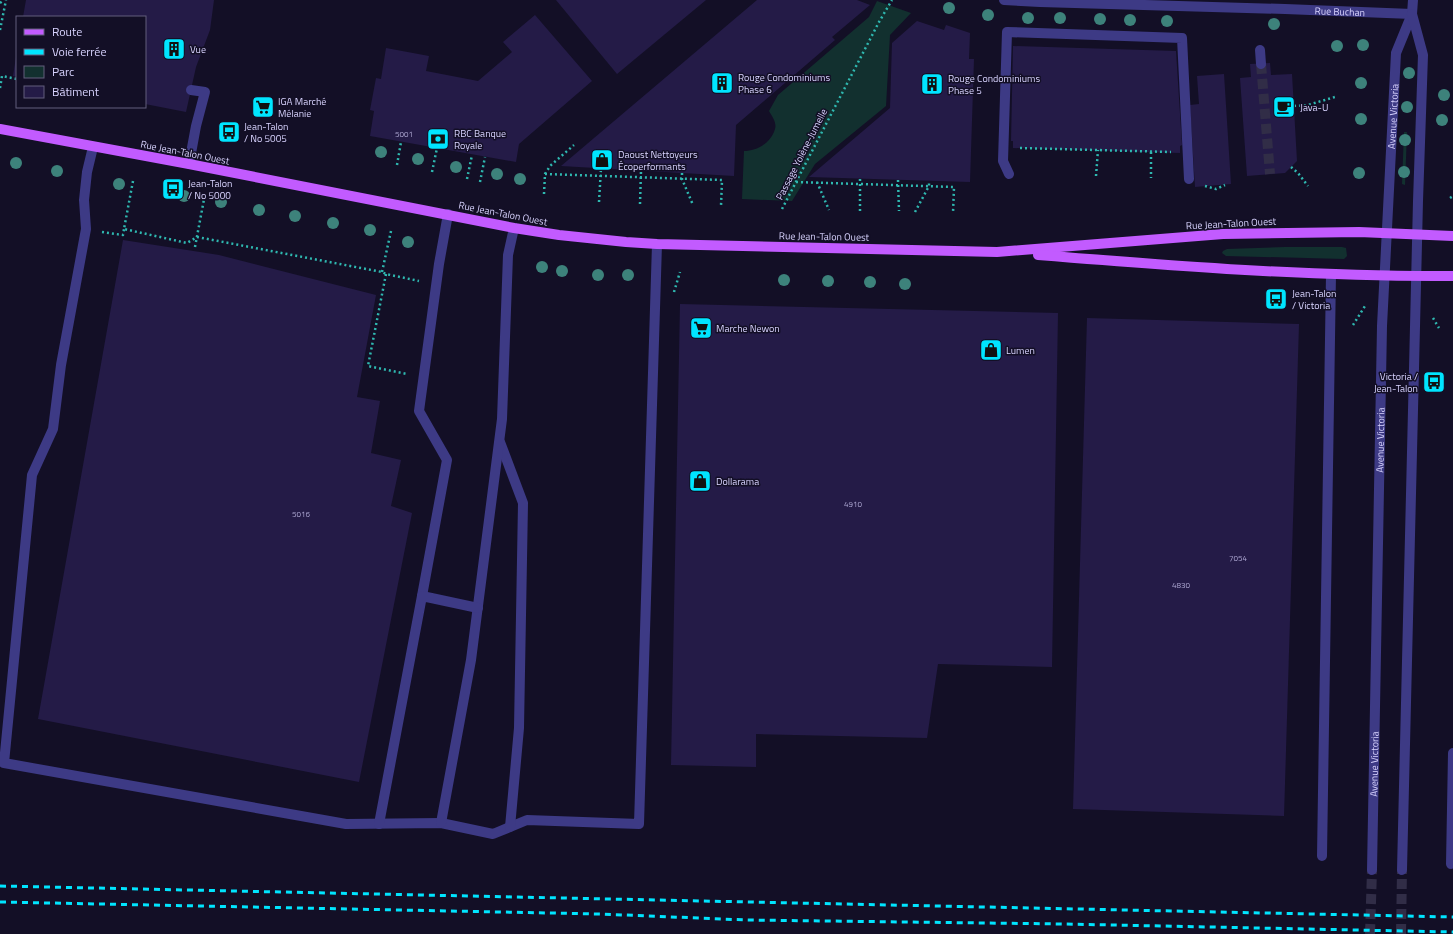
<svg xmlns="http://www.w3.org/2000/svg" width="1453" height="934" viewBox="0 0 1453 934" font-family="'Titillium Web',sans-serif">
<rect width="100%" height="100%" fill="#130f26"/>
<!-- green -->
<g fill="#12302f">
<path d="M877 1 911 13 890 35 886 106 815 164 792 201 742 199 744 151C757 151 771 143 775 129 777 123 772 116 769 111L778 95 869 17Z"/>
<polygon points="1404,132 1407,132 1405,185 1402,184"/>
<polygon points="1285,247 1342,247 1346,248 1347,256 1344,259 1226,256 1222,253 1223,251 1227,249"/>
</g>
<!-- building -->
<g fill="#241b47">
<polygon points="26,0 214,0 210,30 196,67 186,112 145,104 145,17 23,17"/>
<polygon points="556,0 706,0 617,74"/>
<polygon points="757,0 857,0 870,5 832,37 835,40 736,125 734,176 561,166"/>
<polygon points="535,15 592,81 519,144 516,162 370,136 374,111 370,110 376,78 381,79 386,48 429,56 426,71 478,81 512,52 503,42"/>
<polygon points="917,21 944,30 946,25 970,33 969,59 974,59 970,182 809,177 890,108 892,43"/>
<polygon points="1013,46 1176,51 1182,145 1180,146 1180,153 1013,148 1013,141 1011,141"/>
<polygon points="16,57 17,57 17,77 13,76"/>
<polygon points="1270,63 1271,75 1292,74 1297,161 1285,173 1247,176 1240,78 1251,77 1250,64"/>
<polygon points="1224,74 1231,184 1195,187 1190,105 1199,104 1197,76"/>
<polygon points="123,240 219,255 376,295 357,397 380,401 371,453 401,460 391,506 412,513 359,782 38,719"/>
<polygon points="680,304 1058,313 1052,667 938,664 927,738 756,734 756,767 671,765"/>
<polygon points="1087,318 1299,324 1284,816 1073,809"/>
</g>
<g fill="none" stroke-linecap="round" stroke-linejoin="round">
<!-- minor-tunnel -->
<g stroke="#312d47" stroke-width="10" stroke-dasharray="10 5" stroke-linecap="butt">
<polyline points="1261,64 1270,174"/>
<polyline points="1370,934 1372,870"/>
<polyline points="1401,934 1402,870"/>
</g>
<!-- path -->
<g stroke="#2fb8b0" stroke-width="2.5" stroke-dasharray="2 3" stroke-linecap="butt">
<polyline points="0,3 4,0"/>
<polyline points="0,30 6,0"/>
<polyline points="0,88 2,76 17,79"/>
<polyline points="1294,106 1308,105 1335,97"/>
<polyline points="1020,148 1171,152"/>
<polyline points="1151,152 1151,178"/>
<polyline points="397,165 401,142"/>
<polyline points="1291,167 1298,173 1308,186"/>
<polyline points="432,172 437,148"/>
<polyline points="682,173 682,179 693,205"/>
<polyline points="545,174 550,166 574,145"/>
<polyline points="1096,176 1098,150"/>
<polyline points="467,179 472,155"/>
<polyline points="898,180 899,211"/>
<polyline points="133,181 124,229 187,243 197,237 382,272 386,274 419,281"/>
<polyline points="480,182 485,157"/>
<polyline points="796,182 954,187 953,213"/>
<polyline points="817,182 829,210"/>
<polyline points="1205,186 1216,189 1225,185"/>
<polyline points="544,194 545,174 722,180 721,206"/>
<polyline points="1450,198 1453,196"/>
<polyline points="599,202 601,168"/>
<polyline points="640,204 641,171"/>
<polyline points="782,209 879,22 892,0"/>
<polyline points="860,211 860,179"/>
<polyline points="915,212 929,186 929,181"/>
<polyline points="102,232 123,235 124,229"/>
<polyline points="195,247 205,194"/>
<polyline points="382,272 391,231"/>
<polyline points="386,274 368,366 407,374"/>
<polyline points="674,292 680,272"/>
<polyline points="1433,318 1439,328"/>
<polyline points="1353,325 1365,306"/>
</g>
<!-- minor -->
<g stroke="#3d3a85" stroke-width="10">
<path id="s1" d="M1004 0 1040 2 1285 9 1412 14"/>
<polyline points="1260,50 1261,64"/>
<polyline points="93,147 87,172 84,200 86,229 61,365 53,429 32,475 4,763 346,824 441,823 493,834 527,820 639,824 657,244"/>
<polyline points="189,164 196,126 205,92 191,90"/>
<polyline points="1009,174 1003,161 1007,32 1182,38 1189,179"/>
<polyline points="500,442 523,503 519,728 510,827"/>
<polyline points="422,596 447,460 419,411 439,264 448,214"/>
<polyline points="441,823 471,660 502,419 508,255 514,228"/>
<polyline points="379,824 422,596 478,608"/>
<polyline points="1322,856 1331,274"/>
<polyline points="1451,864 1453,753"/>
<path id="s2" d="M1372 870 1382 326 1396 53 1412 14 1413 0"/>
<polyline points="1402,870 1418,201 1423,55 1412,14"/>
</g>
<!-- major -->
<g stroke="#c25bff" stroke-width="10">
<polyline points="0,129 189,164 514,228 559,235 626,242 657,244 997,252 1223,234 1359,232 1453,236"/>
<path d="M1038 255C1176 266 1314 277 1453 276"/>
</g>
<!-- rail -->
<g stroke="#00e5ff" stroke-width="3" stroke-dasharray="6 5" stroke-linecap="butt">
<polyline points="0,886 1453,917"/>
<polyline points="0,902 600,914 747,920 1064,924 1453,932"/>
</g>
</g>
<!-- trees -->
<g fill="#3d827b">
<circle cx="949" cy="8" r="6"/>
<circle cx="988" cy="15" r="6"/>
<circle cx="1028" cy="18" r="6"/>
<circle cx="1060" cy="18" r="6"/>
<circle cx="1100" cy="19" r="6"/>
<circle cx="1130" cy="20" r="6"/>
<circle cx="1167" cy="21" r="6"/>
<circle cx="1274" cy="24" r="6"/>
<circle cx="1363" cy="45" r="6"/>
<circle cx="1337" cy="46" r="6"/>
<circle cx="1409" cy="73" r="6"/>
<circle cx="1361" cy="83" r="6"/>
<circle cx="1444" cy="95" r="6"/>
<circle cx="1407" cy="107" r="6"/>
<circle cx="1361" cy="119" r="6"/>
<circle cx="1442" cy="120" r="6"/>
<circle cx="1405" cy="140" r="6"/>
<circle cx="381" cy="152" r="6"/>
<circle cx="418" cy="159" r="6"/>
<circle cx="16" cy="163" r="6"/>
<circle cx="456" cy="167" r="6"/>
<circle cx="57" cy="171" r="6"/>
<circle cx="1404" cy="172" r="6"/>
<circle cx="1359" cy="173" r="6"/>
<circle cx="497" cy="174" r="6"/>
<circle cx="520" cy="179" r="6"/>
<circle cx="119" cy="184" r="6"/>
<circle cx="184" cy="196" r="6"/>
<circle cx="221" cy="202" r="6"/>
<circle cx="259" cy="210" r="6"/>
<circle cx="295" cy="216" r="6"/>
<circle cx="333" cy="223" r="6"/>
<circle cx="370" cy="230" r="6"/>
<circle cx="408" cy="242" r="6"/>
<circle cx="542" cy="267" r="6"/>
<circle cx="562" cy="271" r="6"/>
<circle cx="598" cy="275" r="6"/>
<circle cx="628" cy="275" r="6"/>
<circle cx="784" cy="280" r="6"/>
<circle cx="828" cy="281" r="6"/>
<circle cx="870" cy="282" r="6"/>
<circle cx="905" cy="284" r="6"/>
</g>
<!-- icons -->
<defs>
<g id="building-square" transform="scale(1.15)"><rect x="-9" y="-9" width="18" height="18" rx="4" fill="#00e5ff" stroke="#130f26"/><path d="M-4-6H4V6H1V3H-1V6H-4ZM-2.5-4.3h1.7v1.8h-1.7ZM.8-4.3h1.7v1.8H.8ZM-2.5-1h1.7V.8h-1.7ZM.8-1h1.7V.8H.8Z" fill="#111"/></g>
<g id="supermarket-square" transform="scale(1.15)"><rect x="-9" y="-9" width="18" height="18" rx="4" fill="#00e5ff" stroke="#130f26"/><path d="M-6-5.5h2.5l.6 2H6L4.5 2H-2.5L-4.4-4H-6ZM-1.5 3.2a1.3 1.3 0 1 0 .1 0ZM3 3.2a1.3 1.3 0 1 0 .1 0Z" fill="#111"/></g>
<g id="cafe-square" transform="scale(1.15)"><rect x="-9" y="-9" width="18" height="18" rx="4" fill="#00e5ff" stroke="#130f26"/><path d="M-5.5-4.5H6V0H3Q3 3.5 0 3.5H-2.5Q-5.5 3.5-5.5 0ZM3-3.2v2h1.7v-2ZM-6 4.5H4V6H-6Z" fill="#111"/></g>
<g id="bus-square" transform="scale(1.15)"><rect x="-9" y="-9" width="18" height="18" rx="4" fill="#00e5ff" stroke="#130f26"/><path d="M-5-6H5V4H4V6H2V4H-2V6H-4V4H-5ZM-3.5-4V0h7V-4ZM-3.5 1.2v1.5H-2V1.2ZM2 1.2v1.5H3.5V1.2Z" fill="#111"/></g>
<g id="bank-square" transform="scale(1.15)"><rect x="-9" y="-9" width="18" height="18" rx="4" fill="#00e5ff" stroke="#130f26"/><path d="M-6-4H6V4H-6ZM0-2.3a2.3 2.3 0 1 0 0 4.6a2.3 2.3 0 1 0 0-4.6Z" fill="#111"/></g>
<g id="shop-square" transform="scale(1.15)"><rect x="-9" y="-9" width="18" height="18" rx="4" fill="#00e5ff" stroke="#130f26"/><path d="M-5-2.5h2.3a2.7 3.5 0 0 1 5.4 0H5L5.5 6h-11ZM-1.5-2.5h3a1.5 2.3 0 0 0-3 0Z" fill="#111"/></g>
</defs>
<g fill-rule="evenodd">
<use href="#building-square" x="174" y="49"/>
<use href="#building-square" x="722" y="83"/>
<use href="#building-square" x="932" y="84"/>
<use href="#supermarket-square" x="263" y="107"/>
<use href="#cafe-square" x="1284" y="107"/>
<use href="#bus-square" x="229" y="132"/>
<use href="#bank-square" x="438" y="139"/>
<use href="#shop-square" x="602" y="160"/>
<use href="#bus-square" x="173" y="189"/>
<use href="#bus-square" x="1276" y="299"/>
<use href="#supermarket-square" x="701" y="328"/>
<use href="#shop-square" x="991" y="350"/>
<use href="#bus-square" x="1434" y="382"/>
<use href="#shop-square" x="700" y="481"/>
</g>
<g text-anchor="middle" stroke-width="3" stroke-linejoin="round" paint-order="stroke">
<!-- number labels -->
<g font-size="8" fill="#aca6d1">
<text x="404" y="137">5001</text>
<text x="853" y="507">4910</text>
<text x="301" y="517">5016</text>
<text x="1238" y="561">7054</text>
<text x="1181" y="588">4830</text>
</g>
<!-- street labels -->
<g font-size="10" fill="#d9d4ff" stroke="#130f26">
<text dy="4" stroke="none"><textPath href="#s1" startOffset="336">Rue Buchan</textPath></text>
<text dy="4" stroke="none"><textPath href="#s2" startOffset="754">Avenue Victoria</textPath></text>
<text transform="translate(185 152) rotate(11)" y="4">Rue Jean-Talon Ouest</text>
<text transform="translate(801 154) rotate(-63)" y="4">Passage Yolène-Jumelle</text>
<text transform="translate(503 213) rotate(11)" y="4">Rue Jean-Talon Ouest</text>
<text transform="translate(1231 223) rotate(-3)" y="4">Rue Jean-Talon Ouest</text>
<text transform="translate(824 236) rotate(1)" y="4">Rue Jean-Talon Ouest</text>
<text dy="4" stroke="none"><textPath href="#s2" startOffset="430">Avenue Victoria</textPath></text>
<text dy="4" stroke="none"><textPath href="#s2" startOffset="106">Avenue Victoria</textPath></text>
</g>
<!-- poi labels -->
<g font-size="10" fill="#d9d4ff" stroke="#130f26" text-anchor="start">
<text x="190" y="53">Vue</text>
<text x="738" y="81">Rouge Condominiums<tspan x="738" dy="12">Phase 6</tspan></text>
<text x="948" y="82">Rouge Condominiums<tspan x="948" dy="12">Phase 5</tspan></text>
<text x="278" y="105">IGA Marché<tspan x="278" dy="12">Mélanie</tspan></text>
<text x="1300" y="111">Java-U</text>
<text x="244" y="130">Jean-Talon<tspan x="244" dy="12">/ No 5005</tspan></text>
<text x="454" y="137">RBC Banque<tspan x="454" dy="12">Royale</tspan></text>
<text x="618" y="158">Daoust Nettoyeurs<tspan x="618" dy="12">Écoperformants</tspan></text>
<text x="188" y="187">Jean-Talon<tspan x="188" dy="12">/ No 5000</tspan></text>
<text x="1292" y="297">Jean-Talon<tspan x="1292" dy="12">/ Victoria</tspan></text>
<text x="716" y="332">Marche Newon</text>
<text x="1006" y="354">Lumen</text>
<text x="1418" y="380" text-anchor="end">Victoria /<tspan x="1418" dy="12">Jean-Talon</tspan></text>
<text x="716" y="485">Dollarama</text>
</g>
</g>
<!-- legend -->
<rect x="16" y="16" width="130" height="92" fill="#130f26" stroke="#625e7d"/>
<rect x="24" y="29" width="20" height="6" fill="#c25bff" stroke="#625e7d"/>
<text x="52" y="36" font-size="12" fill="#d9d4ff">Route</text>
<rect x="24" y="49" width="20" height="6" fill="#00e5ff" stroke="#625e7d"/>
<text x="52" y="56" font-size="12" fill="#d9d4ff">Voie ferrée</text>
<rect x="24" y="66" width="20" height="12" fill="#12302f" stroke="#625e7d"/>
<text x="52" y="76" font-size="12" fill="#d9d4ff">Parc</text>
<rect x="24" y="86" width="20" height="12" fill="#241b47" stroke="#625e7d"/>
<text x="52" y="96" font-size="12" fill="#d9d4ff">Bâtiment</text>
</svg>
